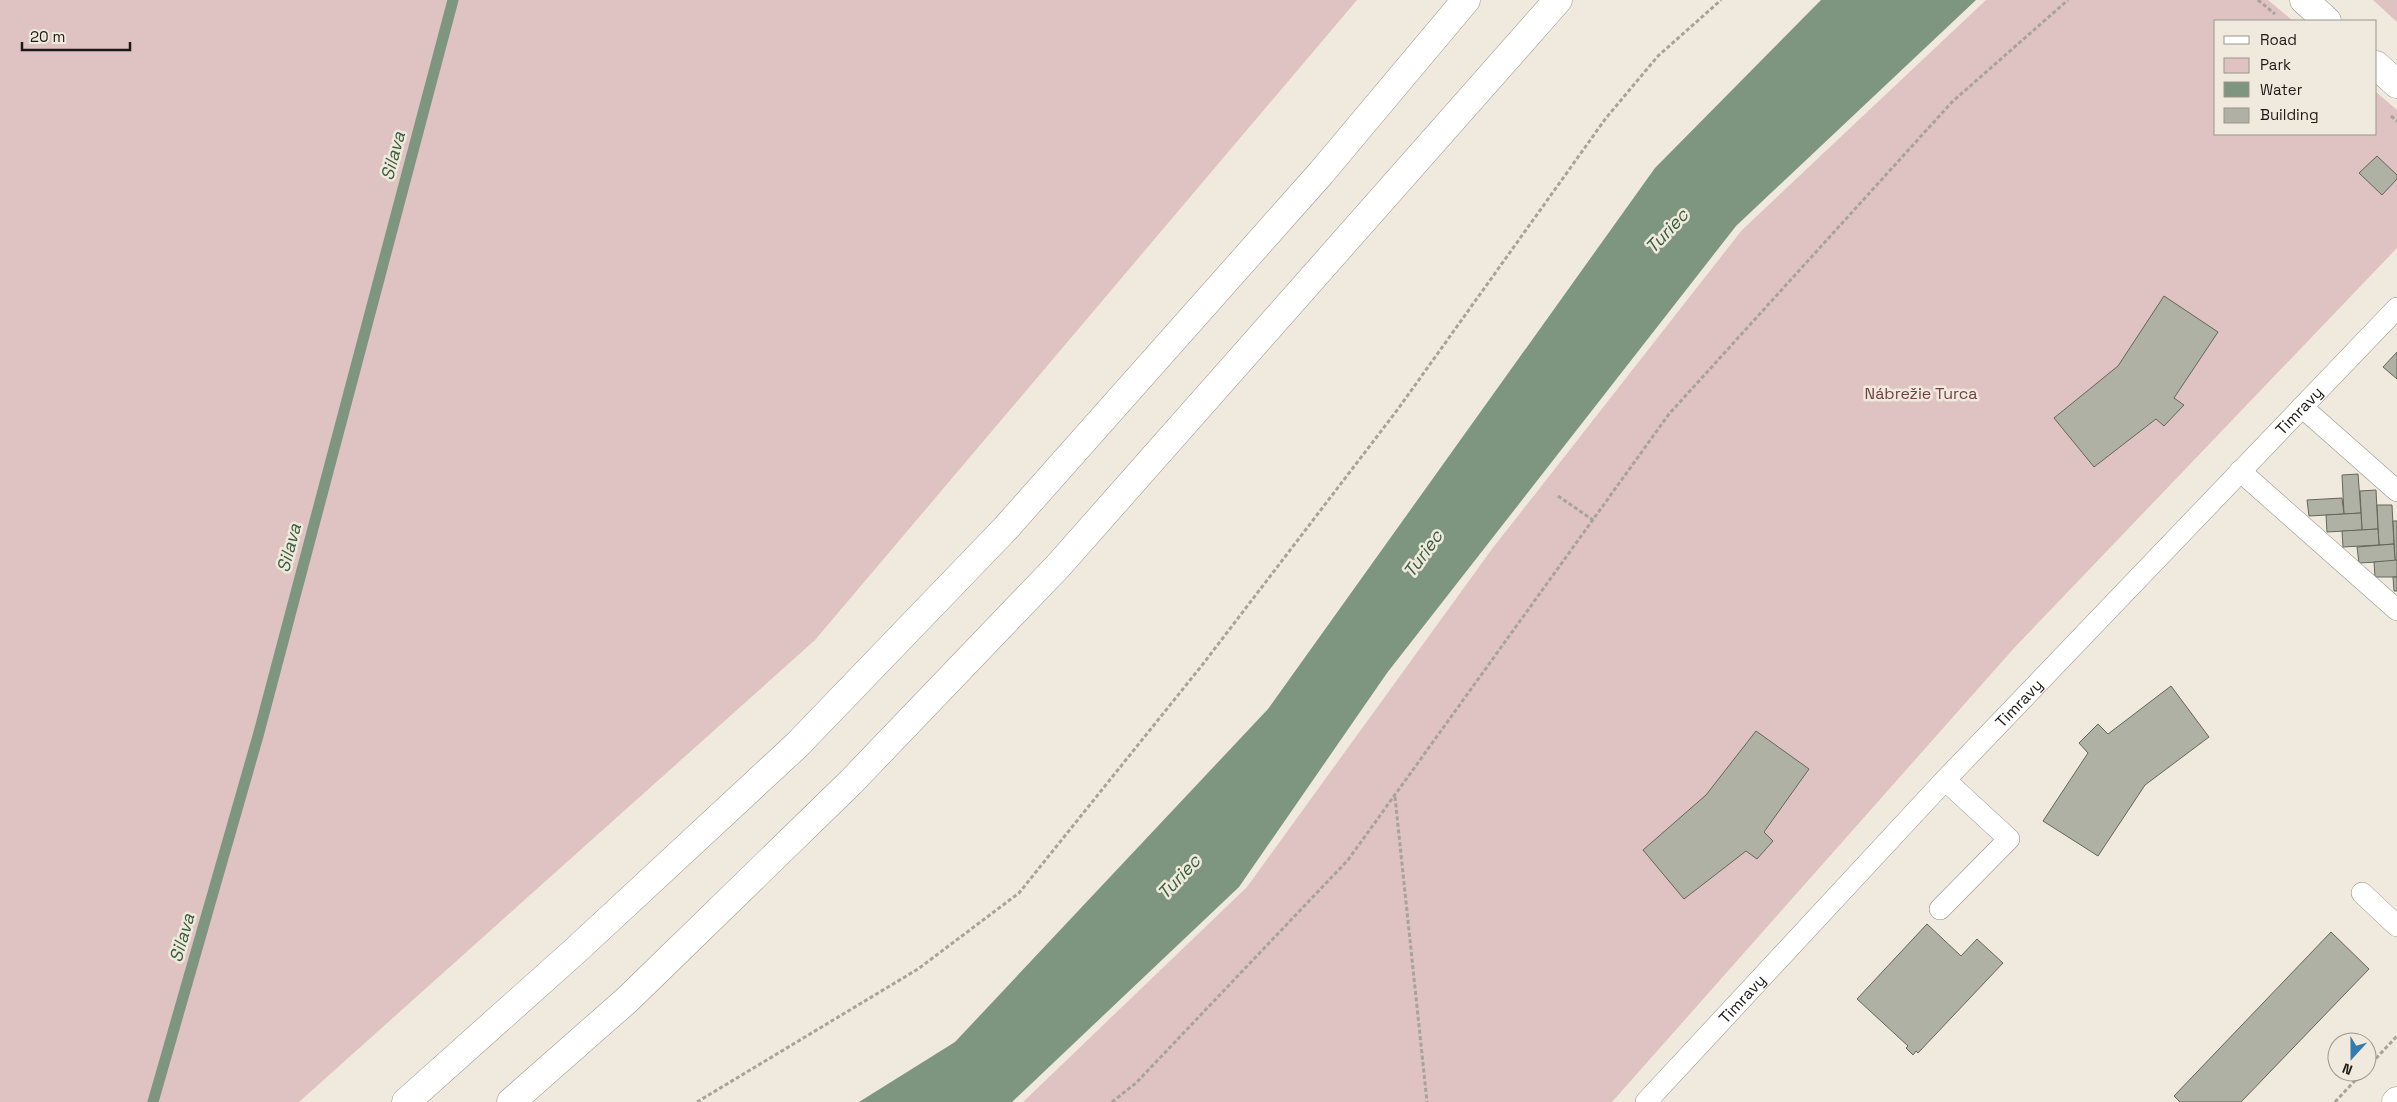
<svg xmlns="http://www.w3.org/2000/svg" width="2397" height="1102" viewBox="0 0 2397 1102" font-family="'Space Grotesk',sans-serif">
<rect width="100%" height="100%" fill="#f0e9dd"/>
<!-- green -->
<g fill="#dec3c2">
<polygon points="0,0 1357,0 815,640 299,1102 0,1102"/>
<polygon points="1986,0 2268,0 2293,21 2216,21 2216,134 2376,134 2376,92 2397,110 2397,248 2015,647 1612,1102 1023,1102 1247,887 1492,549 1742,230"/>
<polygon points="2373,0 2397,0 2397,22"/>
</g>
<!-- water -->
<polygon fill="#7e9580" points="1821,0 1976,0 1736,226 1387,673 1239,887 1012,1102 859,1102 955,1042 1268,709 1655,168"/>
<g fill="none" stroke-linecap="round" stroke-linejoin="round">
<!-- stream -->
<polyline stroke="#7e9580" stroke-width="11" points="153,1102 258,736 453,0"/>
</g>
<!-- building -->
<g fill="#aeb1a4" stroke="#64665b">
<polygon points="2377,156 2397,175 2397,179 2382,195 2359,173"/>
<polygon points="2164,296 2218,332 2174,398 2184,405 2164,426 2156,419 2094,467 2054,418 2118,366"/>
<polygon points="2397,352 2397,379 2383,367"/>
<polygon points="2358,474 2361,513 2344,514 2342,475"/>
<polygon points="2376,490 2378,529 2362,530 2360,491"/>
<polygon points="2342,498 2344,514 2309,516 2307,500"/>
<polygon points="2377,505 2392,505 2394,544 2379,545"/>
<polygon points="2361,513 2362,530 2327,532 2326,515"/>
<polygon points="2393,521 2397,521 2397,560 2395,561"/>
<polygon points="2378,529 2379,545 2343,547 2342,531"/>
<polygon points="2394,544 2395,561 2359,563 2357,547"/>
<polygon points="2397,560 2397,577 2375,577 2374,562"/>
<polygon points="2393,577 2397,577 2397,591 2394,591"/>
<polygon points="2171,686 2209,737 2145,785 2098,856 2043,821 2088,753 2079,743 2098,724 2108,734"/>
<polygon points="1756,731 1809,769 1764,832 1773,841 1757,859 1746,851 1684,899 1643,850 1706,795"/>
<polygon points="1927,924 1961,956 1977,939 2003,963 1918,1053 1916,1051 1913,1055 1906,1048 1908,1046 1857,999"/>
<polygon points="2331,932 2369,969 2241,1102 2180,1102 2174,1096"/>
</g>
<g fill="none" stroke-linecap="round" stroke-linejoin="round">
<!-- lane casing -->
<g stroke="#989287" stroke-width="22">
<g id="lane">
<polyline points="2302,407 2397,491"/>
<polyline points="2240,471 2397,610"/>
<polyline points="2362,893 2397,926"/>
<polyline points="1940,909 2009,839 1945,780"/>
<path id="s1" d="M1646 1102 1945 780 2397 308"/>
</g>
</g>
<!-- street casing -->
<g stroke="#989287" stroke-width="29">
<g id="street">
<polyline points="2304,0 2327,21"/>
<polyline points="2376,65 2397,84"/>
<polyline points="2396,1102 2397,1101"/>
</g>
</g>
<!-- primary casing -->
<g stroke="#989287" stroke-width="29">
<g id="primary">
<polyline points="406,1102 575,951 797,745 1005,529 1321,173 1466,0"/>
<polyline points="511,1102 628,999 851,782 1059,565 1558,0"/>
</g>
</g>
<!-- path -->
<g stroke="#a8a39a" stroke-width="3" stroke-dasharray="4 2.5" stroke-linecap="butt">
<polyline points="2258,0 2275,14"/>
<polyline points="2391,116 2397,121"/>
<polyline points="1558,496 1593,520"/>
<polyline points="1395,797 1427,1102"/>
<polyline points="2367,1068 2397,1036"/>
<polyline points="697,1102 918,969 1019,893 1203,664 1398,409 1606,118 1658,56 1721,0"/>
<polyline points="1112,1102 1136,1083 1348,860 1669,414 1952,102 2068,0"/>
<polyline points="2335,1102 2363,1072"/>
</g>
<!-- lane -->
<use href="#lane" stroke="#fff" stroke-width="21"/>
<!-- street -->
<use href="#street" stroke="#fff" stroke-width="28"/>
<!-- primary -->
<use href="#primary" stroke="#fff" stroke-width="28"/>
</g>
<g text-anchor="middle" stroke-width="5" stroke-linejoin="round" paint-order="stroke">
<!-- park labels -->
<g font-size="16" fill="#713f3f" stroke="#f0e9dd">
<text x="1921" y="399">Nábrežie Turca</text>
</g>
<!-- street labels -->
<g font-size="16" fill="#1c1a16" stroke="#f0e9dd">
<text dy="6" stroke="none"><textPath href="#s1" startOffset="951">Timravy</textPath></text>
<text dy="6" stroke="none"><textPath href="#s1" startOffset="546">Timravy</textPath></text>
<text dy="6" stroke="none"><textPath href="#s1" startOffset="141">Timravy</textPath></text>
</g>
<!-- water labels -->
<g font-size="18" font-style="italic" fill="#375e3c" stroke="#f0e9dd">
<text transform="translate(393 156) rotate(-75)" y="6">Silava</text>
<text transform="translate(1667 231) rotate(-47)" y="6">Turiec</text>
<text transform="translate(289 548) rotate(-75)" y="6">Silava</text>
<text transform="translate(1423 554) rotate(-54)" y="6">Turiec</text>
<text transform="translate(1179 877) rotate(-47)" y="6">Turiec</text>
<text transform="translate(182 938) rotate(-74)" y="6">Silava</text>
</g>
</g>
<!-- legend -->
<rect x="2214" y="20" width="162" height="115" fill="#f0e9dd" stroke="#9b968d"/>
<rect x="2224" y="36" width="25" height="8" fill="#ffffff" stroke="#9b968d"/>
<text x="2260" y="45" font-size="15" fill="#1c1a16">Road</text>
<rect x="2224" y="58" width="25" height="15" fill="#dec3c2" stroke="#9b968d"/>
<text x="2260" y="70" font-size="15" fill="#1c1a16">Park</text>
<rect x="2224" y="82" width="25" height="15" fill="#7e9580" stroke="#9b968d"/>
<text x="2260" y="95" font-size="15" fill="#1c1a16">Water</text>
<rect x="2224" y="108" width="25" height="15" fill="#aeb1a4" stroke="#9b968d"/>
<text x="2260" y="120" font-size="15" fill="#1c1a16">Building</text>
<!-- north arrow -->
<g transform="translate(2352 1057) rotate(201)"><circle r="24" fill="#f0e9dd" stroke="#9b968d"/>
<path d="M0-4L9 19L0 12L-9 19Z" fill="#327baf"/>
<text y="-8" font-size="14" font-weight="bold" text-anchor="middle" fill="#1c1a16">N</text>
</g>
<!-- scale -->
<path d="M22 42v8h108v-8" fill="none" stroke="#1c1a16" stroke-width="2.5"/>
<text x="30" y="42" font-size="15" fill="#1c1a16" stroke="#f0e9dd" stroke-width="4" paint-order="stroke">20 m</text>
</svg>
